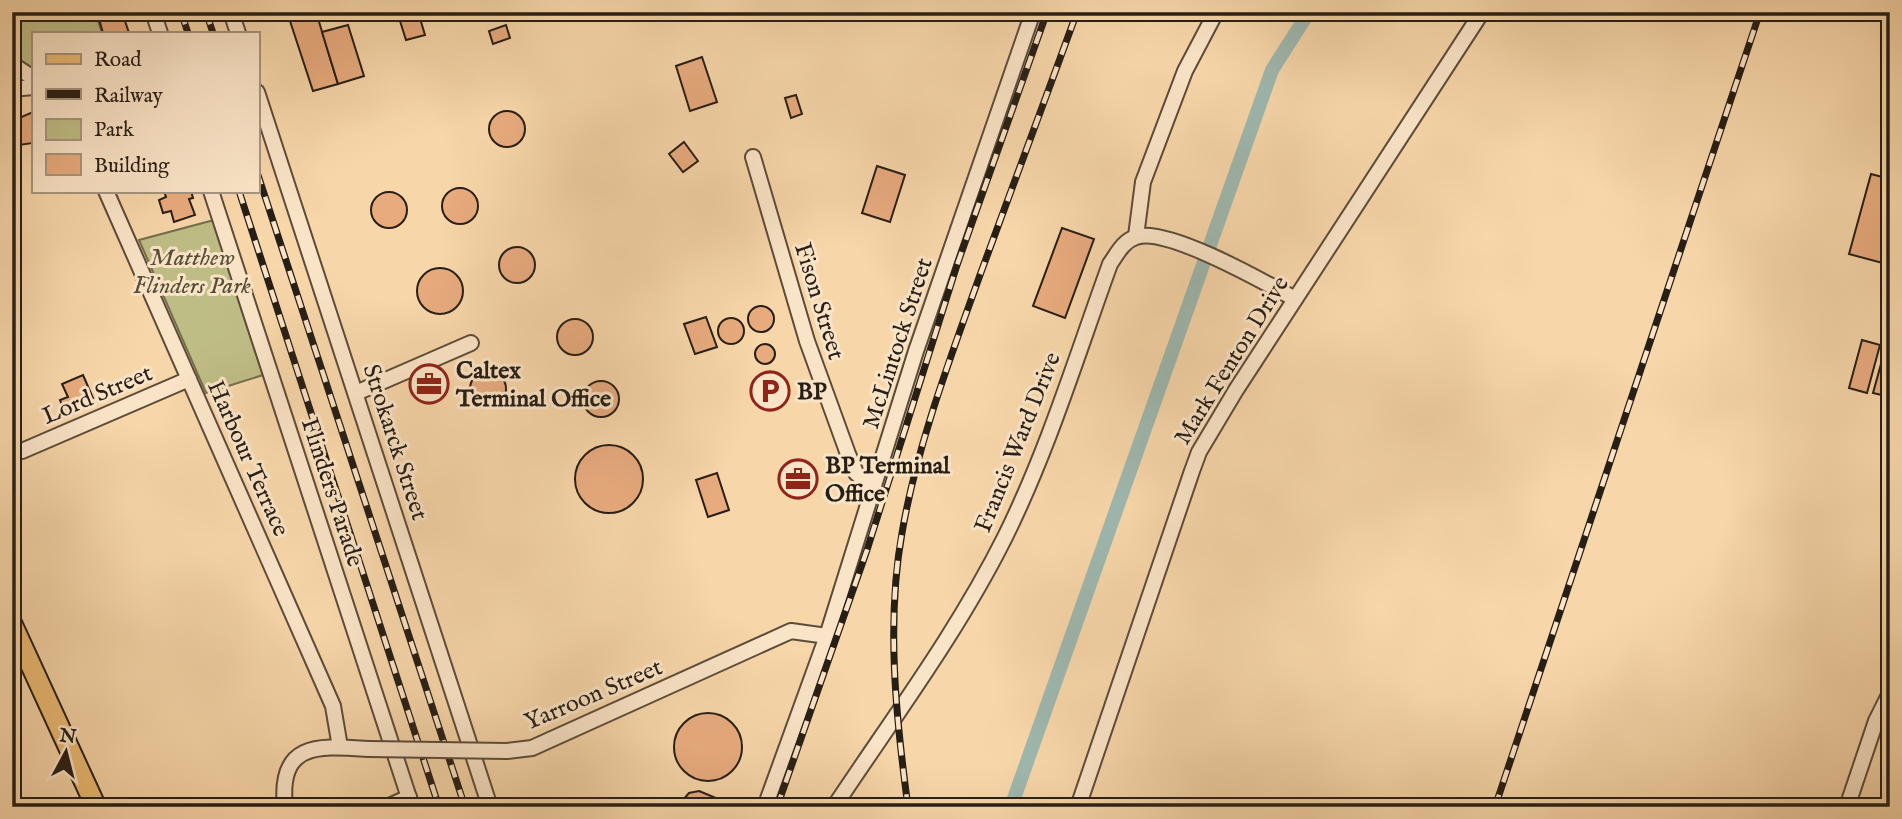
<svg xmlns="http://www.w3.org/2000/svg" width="1902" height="819" viewBox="0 0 1902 819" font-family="'IM FELL English',serif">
<rect width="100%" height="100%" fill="#f7d6a9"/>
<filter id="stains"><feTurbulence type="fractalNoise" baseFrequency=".00286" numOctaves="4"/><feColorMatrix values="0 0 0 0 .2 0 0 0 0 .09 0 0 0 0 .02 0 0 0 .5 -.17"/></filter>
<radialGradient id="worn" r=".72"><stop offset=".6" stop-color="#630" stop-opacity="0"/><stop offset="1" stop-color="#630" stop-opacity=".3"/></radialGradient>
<!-- green -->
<g fill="#bfbd86" stroke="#736e4e" stroke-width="2">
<polygon points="12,12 95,12 102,33 33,33 33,89 12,94"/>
<polygon points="214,220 263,375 206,393 139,240"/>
</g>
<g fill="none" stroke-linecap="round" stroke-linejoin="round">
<!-- canal -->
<polyline stroke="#9eb8af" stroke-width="14" points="1011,807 1272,70 1309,12"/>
</g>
<!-- building -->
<g fill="#e8ab7e" stroke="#271e15" stroke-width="2">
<polygon points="97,12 122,12 129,33 103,33"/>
<polygon points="309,12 316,12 338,84 313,91 289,18"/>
<polygon points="419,15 425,35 406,40 400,21"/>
<polygon points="348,25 364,76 338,84 322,32"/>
<polygon points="506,25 510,38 493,44 489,31"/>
<polygon points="702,57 717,102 690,111 676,66"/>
<polygon points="796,95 802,114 791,118 785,98"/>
<circle cx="507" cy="129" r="18"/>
<polygon points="33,112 33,143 19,145 12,121"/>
<polygon points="684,142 698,161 683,172 669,154"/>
<polygon points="877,166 905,175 890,222 862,213"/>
<polygon points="1871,174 1890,179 1890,265 1849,254"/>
<circle cx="460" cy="206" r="18"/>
<polygon points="164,191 191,191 193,198 189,199 195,215 174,222 171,211 163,213 159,200 166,197"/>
<circle cx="389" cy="210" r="18"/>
<polygon points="1062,228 1094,239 1065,318 1033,306"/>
<circle cx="517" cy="265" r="18"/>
<circle cx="440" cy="291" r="23"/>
<circle cx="761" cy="319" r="13"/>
<polygon points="706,317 717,347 695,354 684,324"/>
<circle cx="731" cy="331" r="13"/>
<circle cx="575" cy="337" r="18"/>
<polygon points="1862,340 1880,345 1867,393 1849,388"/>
<circle cx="765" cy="354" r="10"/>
<polygon points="1886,346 1890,347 1890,397 1873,393"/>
<circle cx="488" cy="389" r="18"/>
<polygon points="83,375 93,398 64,410 60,400 68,397 62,384"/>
<circle cx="601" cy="399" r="18"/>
<circle cx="609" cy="479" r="34"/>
<polygon points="717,473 729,510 708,517 696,480"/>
<circle cx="708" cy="747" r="34"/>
<polygon points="699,791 716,798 721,807 677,807 689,793"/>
</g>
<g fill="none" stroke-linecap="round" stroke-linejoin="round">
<!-- minor casing -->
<g stroke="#5b4c3a" stroke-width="18">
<g id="minor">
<polyline points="153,12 160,33"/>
<polyline points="231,12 238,33"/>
<polyline points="12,64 33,78"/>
<polyline points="12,89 33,87"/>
<polyline points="257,92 490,807"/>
<polyline points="753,157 807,341 848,454 856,473 873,489"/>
<polyline points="106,191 333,706 340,747"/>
<polyline points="211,191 412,807"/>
<polyline points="1136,236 1143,182 1185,71 1216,12"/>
<polyline points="356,393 471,343"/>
<polyline points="22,451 189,379"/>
<polyline points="507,751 532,748 791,631 827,636"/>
<path d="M285 807C278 741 319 746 370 749"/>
<polyline points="387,807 409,797"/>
<polyline points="765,807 827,636 916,351 1033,12"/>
<path d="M834 807C893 718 957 633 1005 537 1048 450 1077 355 1110 264 1117 254 1123 241 1136 237 1166 226 1266 283 1295 299"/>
<polyline points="1078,807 1192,471 1199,452 1236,390 1482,12"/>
<polyline points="1847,807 1876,721 1890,693"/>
</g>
</g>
<!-- major casing -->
<g stroke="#271e15" stroke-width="23">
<polyline id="major" points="12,624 96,807"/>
</g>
<!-- minor -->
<use href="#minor" stroke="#fae4c7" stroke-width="14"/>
<!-- major -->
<use href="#major" stroke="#ecbb74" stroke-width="19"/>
<!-- rail casing -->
<g stroke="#271e15" stroke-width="7">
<g id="rail">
<polyline points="181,12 188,33"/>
<polyline points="206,12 213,33"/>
<polyline points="257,172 465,807"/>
<polyline points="239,191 439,807"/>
<polyline points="777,807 867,550 957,265 1047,12"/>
<path d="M908 807C896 718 886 622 902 533 917 445 950 359 980 275 1012 188 1045 100 1077 12"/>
<polyline points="1495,807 1760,12"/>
</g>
</g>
<!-- rail -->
<use href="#rail" stroke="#fae4c7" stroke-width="4.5" stroke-dasharray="13" stroke-linecap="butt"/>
<!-- minor-bridge casing -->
<g stroke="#5b4c3a" stroke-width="18" stroke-linecap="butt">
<polyline id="minor-bridge" points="370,749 507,751"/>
</g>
<!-- minor-bridge -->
<use href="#minor-bridge" stroke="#fae4c7" stroke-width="14"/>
</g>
<!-- icons -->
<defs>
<g id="office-ring" transform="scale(2.0125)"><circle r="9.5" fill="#fae4c7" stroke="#8f2418" stroke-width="1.5"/><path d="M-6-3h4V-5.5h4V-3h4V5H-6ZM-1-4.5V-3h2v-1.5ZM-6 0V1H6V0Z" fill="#8f2418"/></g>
<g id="parking-ring" transform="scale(2.0125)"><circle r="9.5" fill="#fae4c7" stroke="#8f2418" stroke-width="1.5"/><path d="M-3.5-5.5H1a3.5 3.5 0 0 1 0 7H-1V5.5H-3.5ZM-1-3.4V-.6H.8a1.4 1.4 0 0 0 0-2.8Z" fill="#8f2418"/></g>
</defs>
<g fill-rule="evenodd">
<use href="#office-ring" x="429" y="384"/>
<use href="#parking-ring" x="770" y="391"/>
<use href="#office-ring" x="798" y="479"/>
</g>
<g text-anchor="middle" stroke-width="6" stroke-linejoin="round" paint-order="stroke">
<!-- park labels -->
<g font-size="24" font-style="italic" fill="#554e37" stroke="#fae4c7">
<text x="192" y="265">Matthew<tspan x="192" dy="28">Flinders Park</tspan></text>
</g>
<!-- street labels -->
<g font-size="24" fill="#271e15" stroke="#fae4c7">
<text transform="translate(820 301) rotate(73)" y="8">Fison Street</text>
<text transform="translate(897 343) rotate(-72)" y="8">McLintock Street</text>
<text transform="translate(1231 360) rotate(-58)" y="8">Mark Fenton Drive</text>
<text transform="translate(97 394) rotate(-23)" y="8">Lord Street</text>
<text transform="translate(396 442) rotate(72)" y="8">Strokarck Street</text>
<text transform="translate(1017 442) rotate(-68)" y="8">Francis Ward Drive</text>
<text transform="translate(249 458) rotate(66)" y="8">Harbour Terrace</text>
<text transform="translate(333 492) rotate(72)" y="8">Flinders Parade</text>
<text transform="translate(593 694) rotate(-23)" y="8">Yarroon Street</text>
</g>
<!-- poi labels -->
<g font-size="24" font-weight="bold" fill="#271e15" stroke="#fae4c7" text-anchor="start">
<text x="456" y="378">Caltex<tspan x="456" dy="28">Terminal Office</tspan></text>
<text x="797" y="399">BP</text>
<text x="825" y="473">BP Terminal<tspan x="825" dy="28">Office</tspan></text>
</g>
</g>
<!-- margin -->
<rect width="1902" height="819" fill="none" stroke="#f7d6a9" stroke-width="42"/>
<rect x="14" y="14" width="1874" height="791" fill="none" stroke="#271e15" stroke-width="3.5"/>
<rect x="21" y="21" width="1860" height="777" fill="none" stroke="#271e15" stroke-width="2"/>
<!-- legend -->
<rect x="32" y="32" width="228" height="161" fill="#fae4c7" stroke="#a69580" stroke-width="2"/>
<rect x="46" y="54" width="35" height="10" fill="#ecbb74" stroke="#a69580" stroke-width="2"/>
<text x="94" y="66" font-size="21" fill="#271e15">Road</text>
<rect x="46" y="89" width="35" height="10" fill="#271e15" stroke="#a69580" stroke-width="2"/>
<text x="94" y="102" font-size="21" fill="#271e15">Railway</text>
<rect x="46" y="119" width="35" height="21" fill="#bfbd86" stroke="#a69580" stroke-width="2"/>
<text x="94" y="136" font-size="21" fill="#271e15">Park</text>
<rect x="46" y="154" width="35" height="21" fill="#e8ab7e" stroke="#a69580" stroke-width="2"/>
<text x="94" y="172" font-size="21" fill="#271e15">Building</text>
<!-- north arrow -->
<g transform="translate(66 752) rotate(7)" stroke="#fae4c7" stroke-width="5" paint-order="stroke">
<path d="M0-5L12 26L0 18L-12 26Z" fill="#271e15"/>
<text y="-10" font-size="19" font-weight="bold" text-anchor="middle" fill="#271e15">N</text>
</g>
<rect width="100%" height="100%" filter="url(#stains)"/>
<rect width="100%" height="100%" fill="url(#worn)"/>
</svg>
